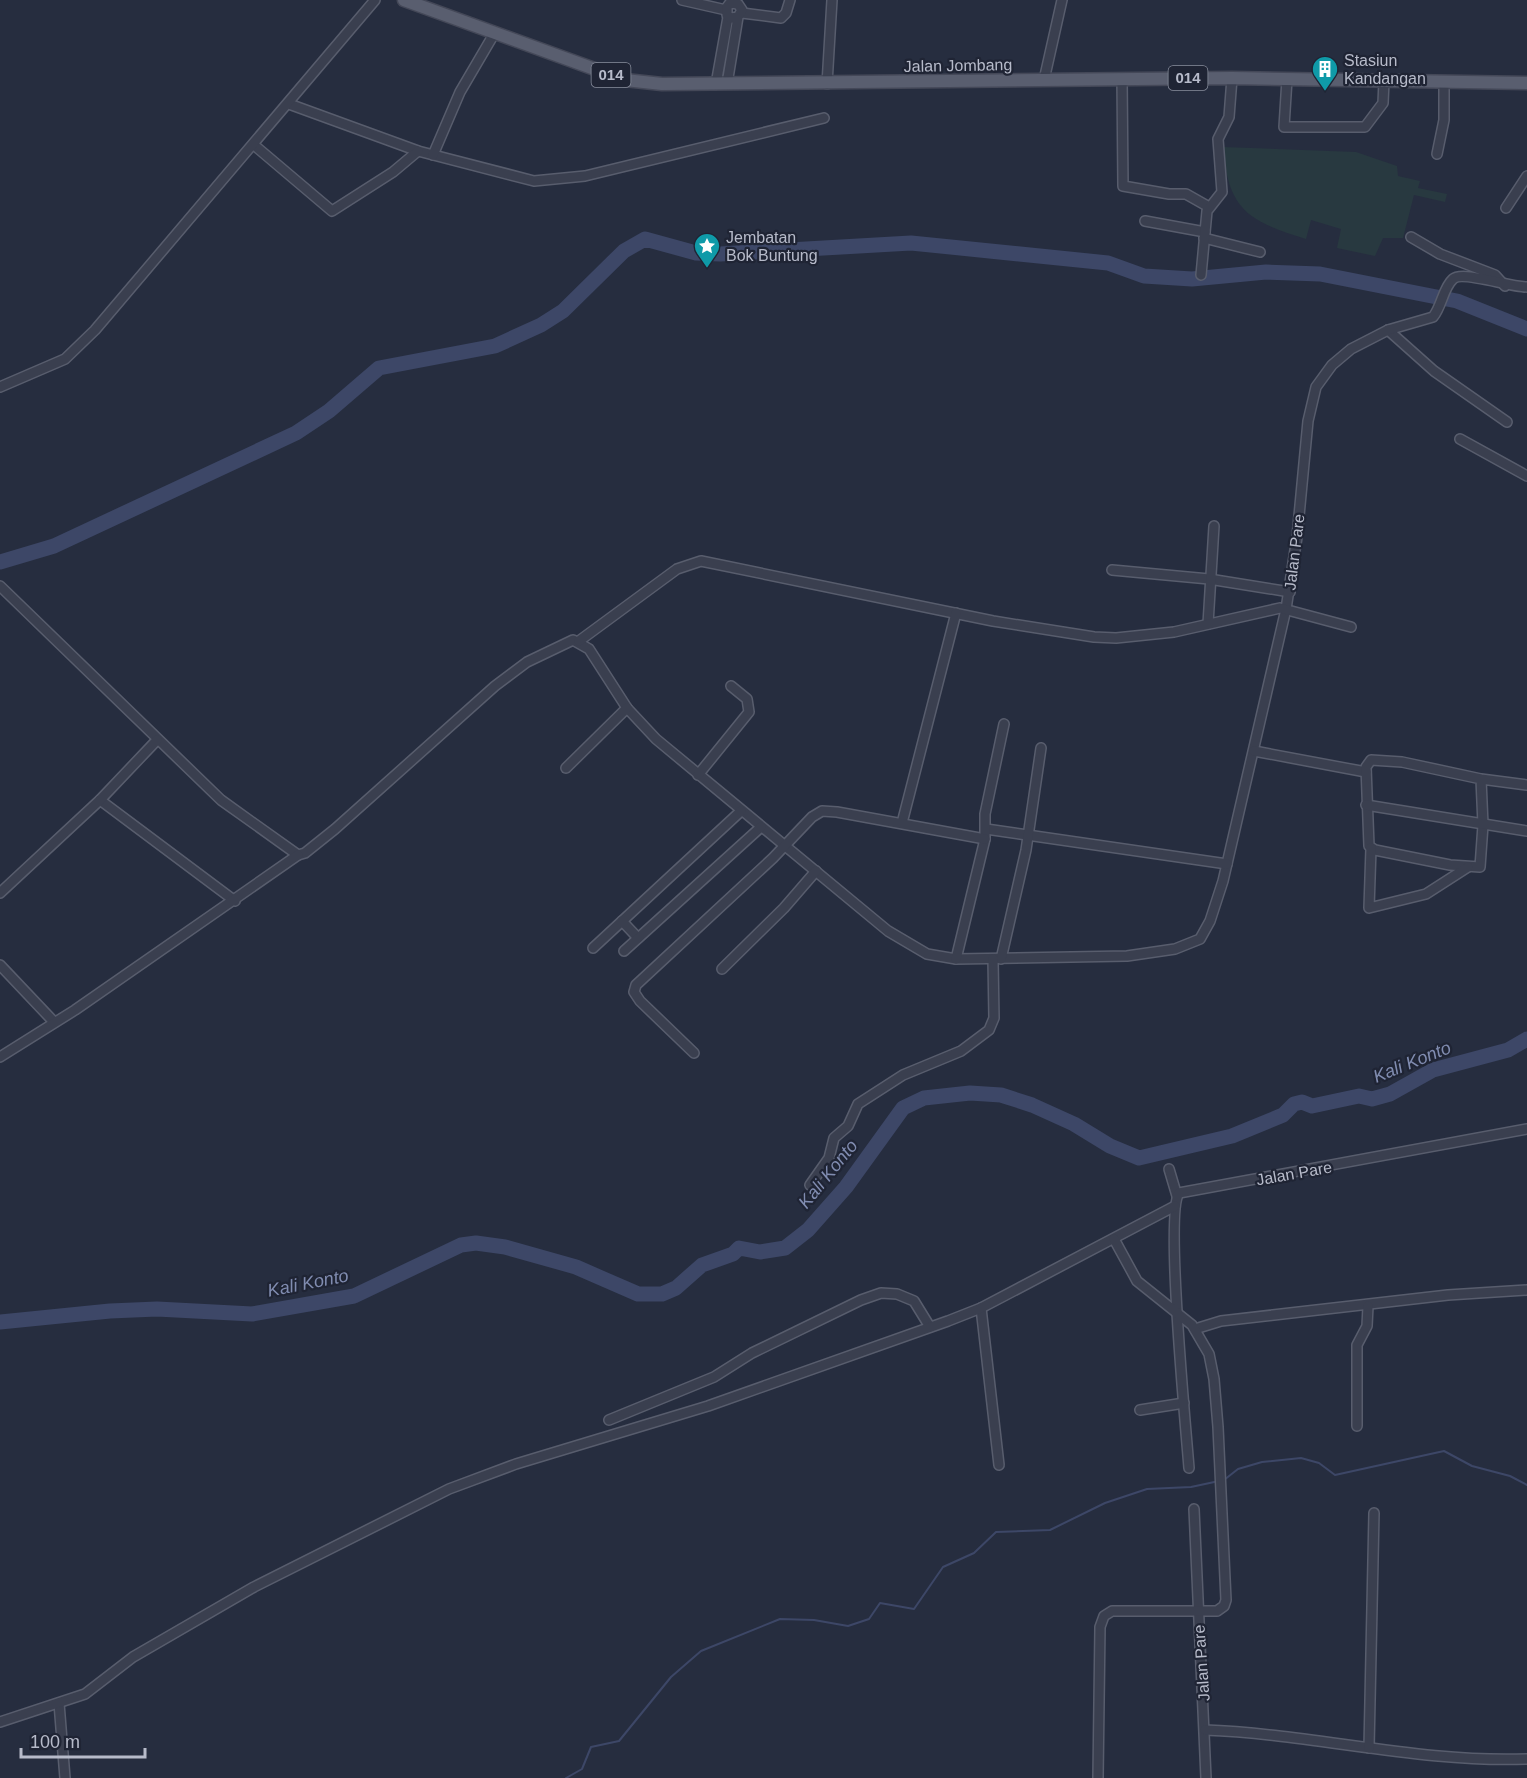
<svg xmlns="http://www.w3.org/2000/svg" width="1527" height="1778" viewBox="0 0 1527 1778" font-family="Arial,sans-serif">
<rect width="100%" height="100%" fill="#262d3f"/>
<!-- green -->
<path fill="#283940" d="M1223 147 1356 152 1397 166 1398 176 1420 181 1418 188 1447 194 1445 202 1414 195 1403 238H1383L1375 256 1337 248 1341 229 1311 220 1306 239C1249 221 1228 211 1223 147Z"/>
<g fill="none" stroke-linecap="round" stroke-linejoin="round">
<!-- stream -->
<g stroke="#3d4767" stroke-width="2">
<polyline points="1224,1480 1238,1469 1262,1462 1301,1458 1319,1463 1335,1475 1444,1451 1472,1466 1510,1476 1527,1485"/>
<polyline points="566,1778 582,1769 591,1747 619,1741 671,1677 701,1651 780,1619 814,1620 848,1626 869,1619 880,1603 914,1609 943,1567 974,1553 996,1532 1050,1530 1105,1503 1147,1489 1191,1487 1219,1481"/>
</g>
<!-- river -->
<g stroke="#3d4767" stroke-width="15">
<polyline points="0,562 54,546 296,433 329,411 379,368 495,346 541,325 563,311 624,251 645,239 696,253 720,254 911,243 1108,263 1144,276 1192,279 1266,272 1320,274 1457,301 1527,329"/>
<polyline points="0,1322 110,1311 157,1309 252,1314 354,1296 461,1245 476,1243 505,1247 576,1267 638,1294 662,1294 676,1288 702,1265 733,1254 739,1248 760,1252 785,1248 808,1230 846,1187 903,1108 924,1098 970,1093 1001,1095 1032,1105 1074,1124 1110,1146 1139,1158 1232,1136 1283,1115 1294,1104 1302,1102 1312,1106 1359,1096 1372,1099 1390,1094 1433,1070 1508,1050 1527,1039"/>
</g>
<!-- minor casing -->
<g stroke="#585d6d" stroke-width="12">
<g id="minor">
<polyline points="682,0 726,10"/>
<polyline points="742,13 781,18 786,13 790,0"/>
<polyline points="1122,78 1123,186 1169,194 1186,194 1209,207"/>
<polyline points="1287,79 1284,127 1365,127 1383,103 1384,81"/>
<polyline points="1044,80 1062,0"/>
<polyline points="716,84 728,17"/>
<polyline points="727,84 738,17 742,10 738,4 730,3 727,7 727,15 731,18 738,17"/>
<polyline points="827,84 832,0"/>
<polyline points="289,104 418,151 534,181 585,176 824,118"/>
<polyline points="254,145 332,211 393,172 418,151"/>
<polyline points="1437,154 1444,120 1444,82"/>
<polyline points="433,155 460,92 494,34"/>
<polyline points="1506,208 1527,176"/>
<polyline points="1145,221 1205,232"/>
<polyline points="1411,237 1440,254 1495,275 1505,286"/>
<polyline points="1204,238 1260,252"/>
<polyline points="1201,275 1207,211 1222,192 1218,139 1229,117 1232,78"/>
<polyline points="1388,330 1434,371 1507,422"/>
<polyline points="0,387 65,359 95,330 375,0"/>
<polyline points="1460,439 1527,476"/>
<polyline points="1112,570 1209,579 1290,592"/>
<path d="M0 586 221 800 298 855 305 853 335 829 495 686 527 662 573 640 589 649 627 708 656 739 888 931 927 954 956 959 1127 956 1175 949 1200 939 1210 921 1223 881 1286 609 1297 537 1308 421 1316 387 1332 365 1351 349 1388 330 1433 317C1442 306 1443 288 1453 279 1462 270 1509 287 1527 287"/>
<polyline points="1208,624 1214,526"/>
<polyline points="579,641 677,569 701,561 993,621 1094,637 1116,638 1174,632 1280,608 1351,627"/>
<polyline points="1254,751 1366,772"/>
<polyline points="566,768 627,708"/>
<polyline points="698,775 749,712 747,699 731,686"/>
<polyline points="1481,779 1483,825 1480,867 1450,865 1375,850 1369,846 1366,767 1371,760 1402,762 1481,779 1527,785"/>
<polyline points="100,800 235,901"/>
<polyline points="1366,805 1527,831"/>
<polyline points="902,823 956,613"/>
<polyline points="986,829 1227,864"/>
<polyline points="1371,848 1369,908 1426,894 1468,867"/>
<polyline points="0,893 100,800 157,740"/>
<polyline points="622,921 638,938"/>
<polyline points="593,948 741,811"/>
<polyline points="624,951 761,827"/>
<polyline points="956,959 985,839 985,814 1004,724"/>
<polyline points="1001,959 1026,850 1041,748"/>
<polyline points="0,965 54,1022"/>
<polyline points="722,969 784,908 816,871"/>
<polyline points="694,1053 640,1001 634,992 636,985 773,858 812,817 822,811 837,812 985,839"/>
<polyline points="0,1057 75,1010 298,855"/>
<polyline points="1169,1169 1177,1196"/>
<polyline points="810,1185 829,1158 834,1138 848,1126 858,1104 903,1075 961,1051 989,1030 994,1018 993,959"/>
<polyline points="981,1308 999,1465"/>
<polyline points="1195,1329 1221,1321 1448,1295 1527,1290"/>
<polyline points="1140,1410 1184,1403"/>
<polyline points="609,1420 714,1377 752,1353 861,1300 881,1293 897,1294 914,1301 930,1327"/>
<polyline points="1357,1426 1357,1345 1367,1326 1368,1306"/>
<path d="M1189 1468C1186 1429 1165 1213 1179 1193L1527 1129"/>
<polyline points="1194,1509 1206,1778"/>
<polyline points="59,1703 65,1778"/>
<polyline points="0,1722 85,1694 133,1657 254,1587 449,1489 516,1464 708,1406 948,1321 981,1308 1175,1206"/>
<path d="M1205 1730C1313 1734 1419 1763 1527 1759"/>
<polyline points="1369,1748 1374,1513"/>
<polyline points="1098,1778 1100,1627 1104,1616 1112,1611 1217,1611 1224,1606 1226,1600 1218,1427 1214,1379 1209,1354 1192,1325 1137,1281 1114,1239"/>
</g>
</g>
<!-- major casing -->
<g stroke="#444858" stroke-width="15">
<polyline id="major" points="404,0 625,80 662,84 1232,78 1527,83"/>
</g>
<!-- minor -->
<use href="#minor" stroke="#3a3f4f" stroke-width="9"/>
<!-- major -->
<use href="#major" stroke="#595e6f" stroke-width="12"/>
</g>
<!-- icons -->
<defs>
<g id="building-pin" transform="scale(1.35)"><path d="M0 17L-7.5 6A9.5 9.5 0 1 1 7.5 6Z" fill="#0f9aa8" stroke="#1f2434"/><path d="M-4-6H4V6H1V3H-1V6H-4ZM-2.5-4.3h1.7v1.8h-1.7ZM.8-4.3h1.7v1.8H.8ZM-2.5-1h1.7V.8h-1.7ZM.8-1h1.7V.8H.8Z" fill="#fff"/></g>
<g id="sight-pin" transform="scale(1.35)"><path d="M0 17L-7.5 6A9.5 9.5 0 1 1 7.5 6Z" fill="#0f9aa8" stroke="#1f2434"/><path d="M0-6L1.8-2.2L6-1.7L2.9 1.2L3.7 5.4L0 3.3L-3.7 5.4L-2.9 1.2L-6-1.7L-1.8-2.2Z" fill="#fff"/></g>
</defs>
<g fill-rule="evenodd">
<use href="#building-pin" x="1325" y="69"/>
<use href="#sight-pin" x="707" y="246"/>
</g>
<g text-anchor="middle" stroke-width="4.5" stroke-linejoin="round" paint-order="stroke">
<!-- shield labels -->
<g fill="#1f2434" stroke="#898e9d" stroke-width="1.5">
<rect x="591.5" y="63" width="39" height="24" rx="4.5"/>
<rect x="1168.5" y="66" width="39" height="24" rx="4.5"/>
</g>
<g font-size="15" font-weight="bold" fill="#b7bbca">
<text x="611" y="80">014</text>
<text x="1188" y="83">014</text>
</g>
<!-- poi labels -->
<g font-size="16" fill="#b7bbca" stroke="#1f2434" text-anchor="start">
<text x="1344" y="66">Stasiun<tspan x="1344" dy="18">Kandangan</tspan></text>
<text x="726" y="243">Jembatan<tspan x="726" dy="18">Bok Buntung</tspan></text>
</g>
<!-- street labels -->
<g font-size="16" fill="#b7bbca" stroke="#1f2434">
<text transform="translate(958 65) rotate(-1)" y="6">Jalan Jombang</text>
<text transform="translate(1294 552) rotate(-83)" y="6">Jalan Pare</text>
<text transform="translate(1294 1173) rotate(-10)" y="6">Jalan Pare</text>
<text transform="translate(1201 1663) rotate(-94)" y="6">Jalan Pare</text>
</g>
<!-- water labels -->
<g font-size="18" font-style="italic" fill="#808cb0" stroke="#1f2434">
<text transform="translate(1412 1062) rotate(-22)" y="6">Kali Konto</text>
<text transform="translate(828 1174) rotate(-51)" y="6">Kali Konto</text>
<text transform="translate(308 1283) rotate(-11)" y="6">Kali Konto</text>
</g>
</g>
<!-- scale -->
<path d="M21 1748v9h124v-9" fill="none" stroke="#b7bbca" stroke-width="3"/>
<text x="30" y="1748" font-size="18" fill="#b7bbca" stroke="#1f2434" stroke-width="4.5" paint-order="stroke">100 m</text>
</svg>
